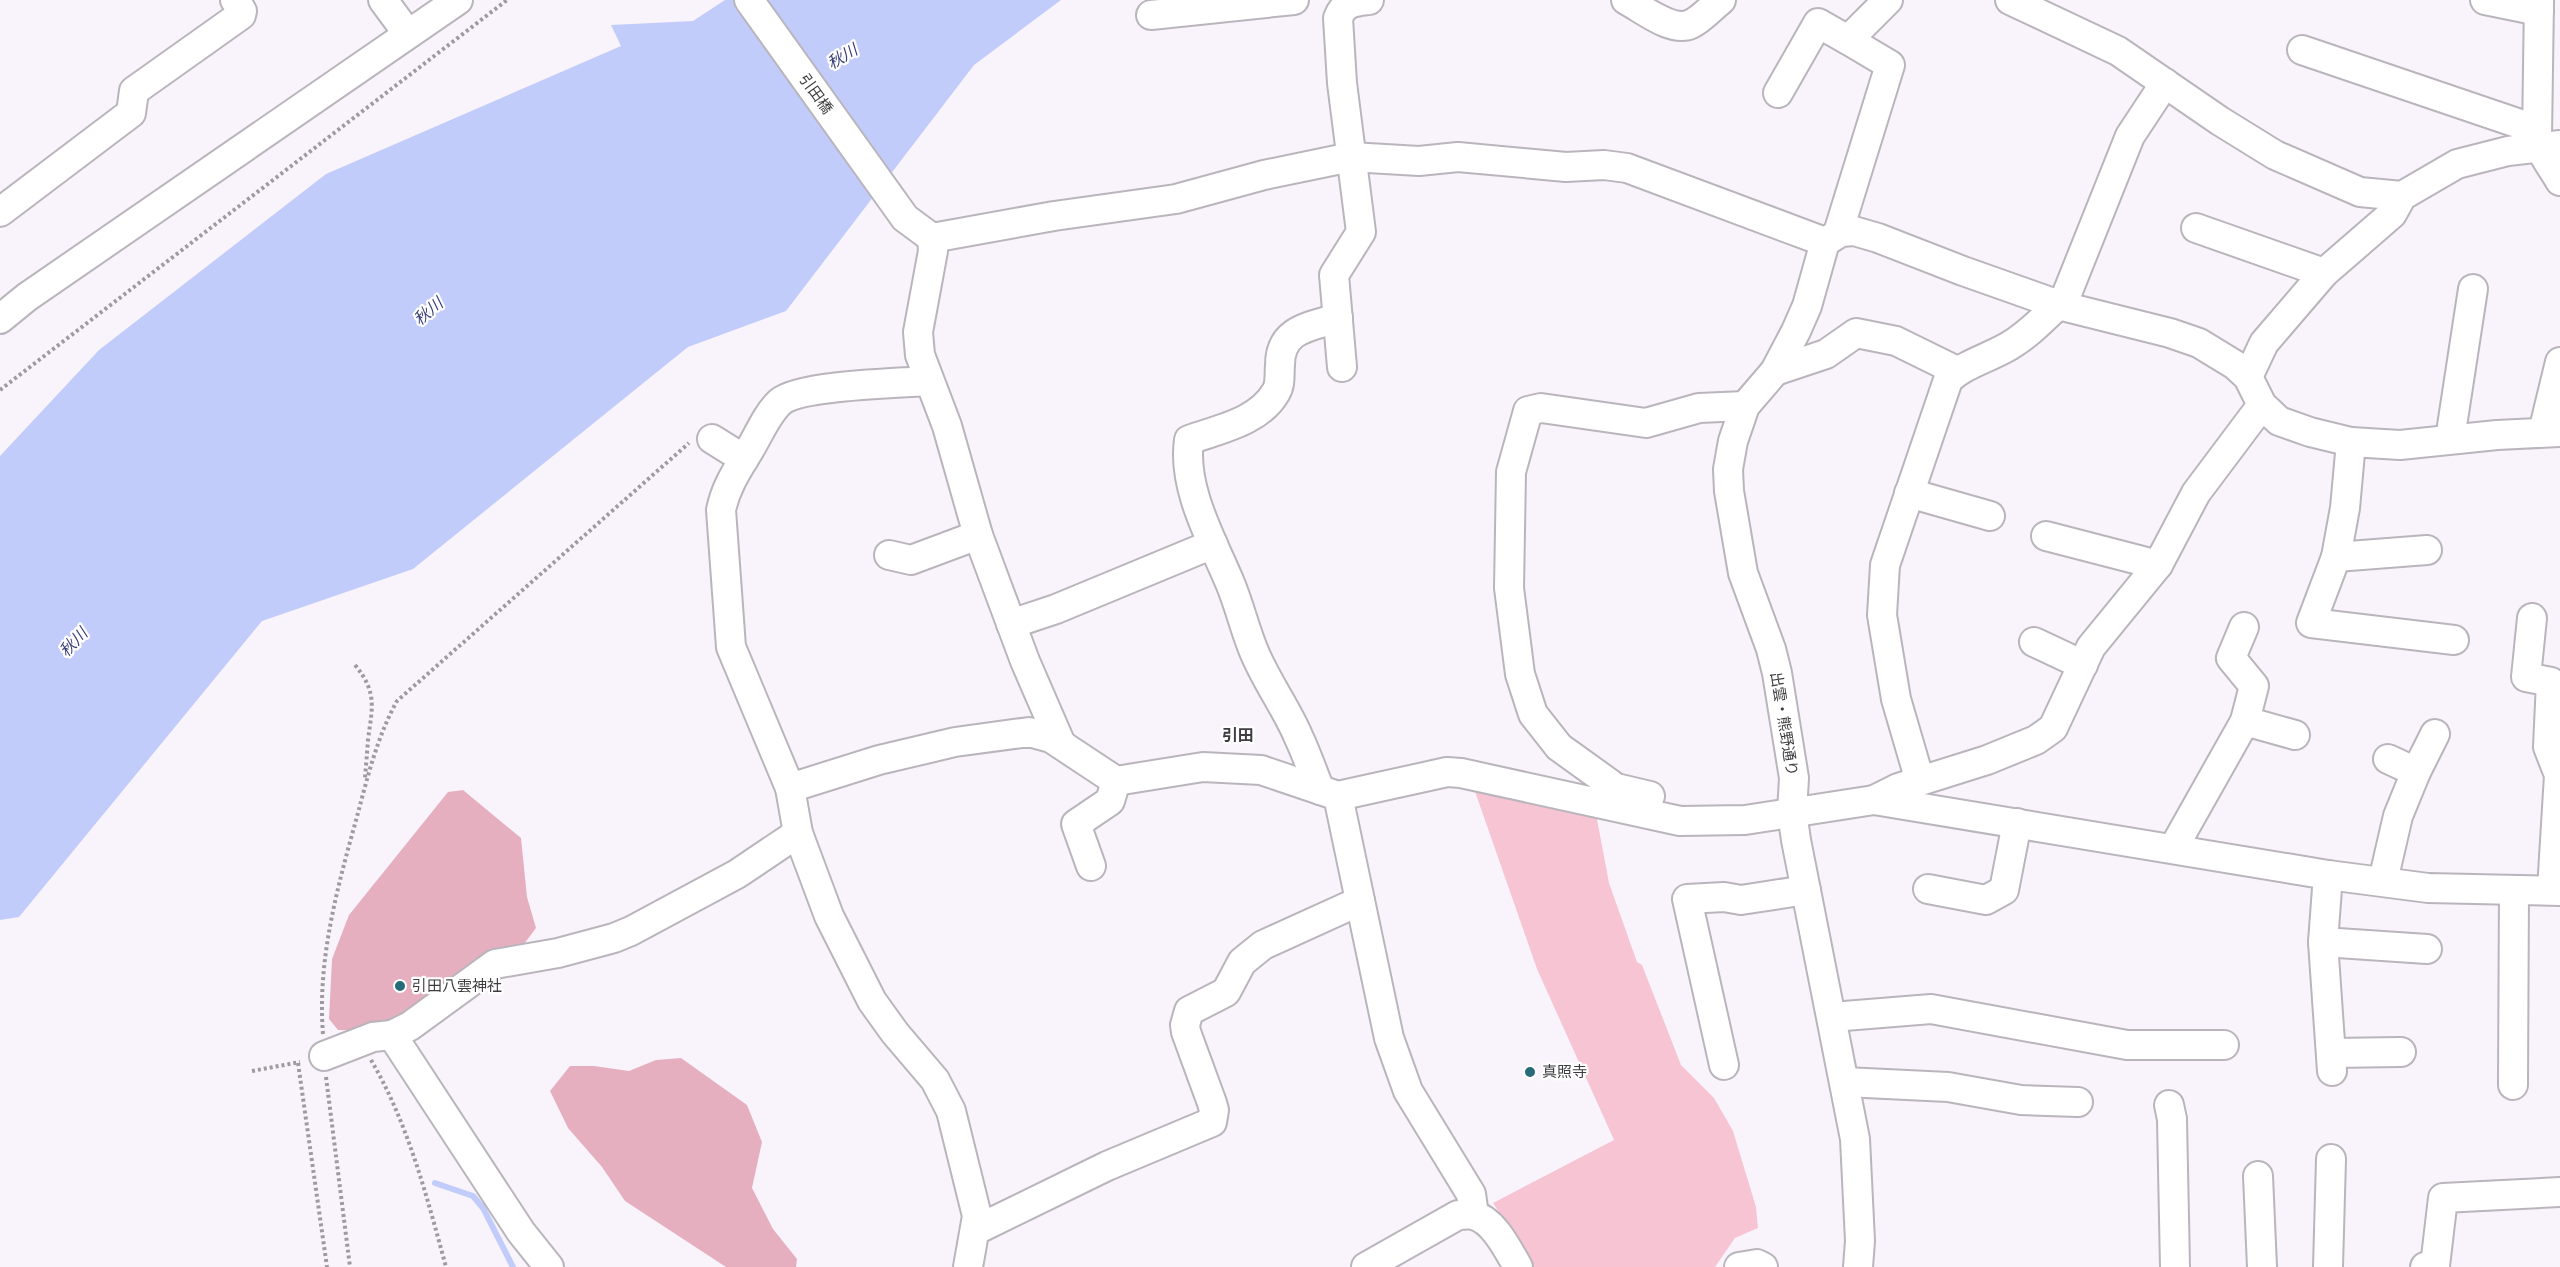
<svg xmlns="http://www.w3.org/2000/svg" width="2560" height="1267" viewBox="0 0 2560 1267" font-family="'Libre Baskerville','Noto Sans JP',serif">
<rect width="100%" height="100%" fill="#f9f4fb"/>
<!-- green -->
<polygon fill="#f7c4d4" points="1472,783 1596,814 1609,883 1637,962 1642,965 1681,1065 1714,1098 1733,1131 1756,1207 1758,1228 1735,1238 1715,1267 1534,1267 1493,1203 1614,1140 1537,969"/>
<!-- forest -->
<g fill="#e6afc0">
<polygon points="463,790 521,838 527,897 536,928 518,952 377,1031 338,1030 329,1019 332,959 349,915 448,792"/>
<polygon points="681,1058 747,1105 762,1142 752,1188 773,1229 797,1259 796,1267 726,1267 625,1201 602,1167 568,1128 550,1091 570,1066 594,1066 629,1071 656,1060"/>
</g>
<!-- water -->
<polygon fill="#c2ccfb" points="725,0 1061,0 974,65 786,311 688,347 413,569 262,621 19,917 0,920 0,456 99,350 326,174 621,46 611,25 693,21"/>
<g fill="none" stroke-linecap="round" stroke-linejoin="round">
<!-- stream -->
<polyline stroke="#c2ccfb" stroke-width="6" points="435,1183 473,1196 483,1208 513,1267"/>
<!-- minor casing -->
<g stroke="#bab5bc" stroke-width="32">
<g id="minor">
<polyline points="383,0 408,34"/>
<polyline points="749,0 905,218 932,238 933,251 918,332 920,355 947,426 978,535 1025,661 1061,744"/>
<path d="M1626 0C1643 9 1672 33 1691 24 1702 19 1712 7 1721 0"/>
<polyline points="2010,0 2118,51 2220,121 2275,155 2360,192 2402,196"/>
<polyline points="2485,0 2539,11"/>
<path d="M2539 0 2537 137C2540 153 2552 167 2560 181"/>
<polyline points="1151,15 1294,0"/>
<polyline points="2302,50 2520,124 2539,148"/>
<polyline points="1778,93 1818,23 1848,40"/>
<polyline points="0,212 131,113 134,91 241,15 242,11 235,0"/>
<polyline points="2196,228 2324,273"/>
<polyline points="1838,233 1890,65 1848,40 1888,0"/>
<polyline points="932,238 1054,216 1176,199 1264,175 1351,157 1419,161 1458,157 1566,167 1604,165 1627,168 1825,242"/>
<polyline points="1825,242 1807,306 1796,331 1775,371 1745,406 1733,441 1728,469 1729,491 1743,573 1771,649 1777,673 1794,778 1792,812 1796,840 1855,1139 1860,1241 1858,1267"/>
<polyline points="1825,242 1841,232 1854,231 1878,238 1963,271 2062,306 2170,333 2199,343 2235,365 2248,377 2262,405 2279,421 2310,432 2351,442 2400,445 2497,435 2560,432"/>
<polyline points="2062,306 2130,136 2165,83"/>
<polyline points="0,319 27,297 458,0"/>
<path d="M1342 367 1334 275 1361 232 1342 83 1338 18C1344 2 1354 2 1369 0"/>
<polyline points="1775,371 1826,354 1856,333 1896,341 1957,371"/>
<polyline points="2248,377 2264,343 2324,273 2392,214 2402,196 2457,164 2508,151 2560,145"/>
<path d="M929 381C899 383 799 385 780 402 767 414 759 434 750 449 738 469 726 486 721 510L731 647 790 788 798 833 829 916 872 1001 895 1033 935 1080 951 1111 977 1216 968 1267"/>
<polyline points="2543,432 2560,362"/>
<polyline points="712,439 744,459"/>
<polyline points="2450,439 2473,289"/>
<polyline points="2351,442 2345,508 2336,557 2311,623 2454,640"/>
<polyline points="1909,493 1990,516"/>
<polyline points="2046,536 2158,565"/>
<polyline points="889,555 911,560 978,535"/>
<polyline points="2336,557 2427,550"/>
<polyline points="2532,618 2526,677 2551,682 2548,747 2559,775 2552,890"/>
<polyline points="1011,624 1056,609 1213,544"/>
<polyline points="2034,642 2083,665"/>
<polyline points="2245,721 2295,735"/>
<polyline points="2416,772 2435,734"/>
<path d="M1920 781 1896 699 1882 615 1885 565 1948 380C1964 364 1989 358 2009 346 2028 335 2043 319 2059 304"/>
<polyline points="790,788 879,760 955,742 1029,732 1051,738 1116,781 1203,767 1261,770 1338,796 1447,772 1461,773 1680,821 1745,820 1874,800 2328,875 2428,888 2560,891"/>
<path d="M1320 790C1313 773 1307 755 1299 738 1286 707 1265 680 1253 649 1244 627 1239 604 1230 583 1212 540 1182 488 1189 440 1219 429 1259 422 1276 392 1281 384 1279 374 1280 365 1280 329 1309 327 1338 318"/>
<polyline points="1338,796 1389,1038 1408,1091 1471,1194 1474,1215"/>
<polyline points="1650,796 1616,788 1559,747 1533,714 1520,674 1509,588 1511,472 1528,411 1541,408 1646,423 1699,408 1745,406"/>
<polyline points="1874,800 1898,788 1987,760 2036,740 2053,728 2091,647 2158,565 2196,493 2262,405"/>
<polyline points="2174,847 2245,721 2254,686 2231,658 2244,627"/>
<polyline points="1091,866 1076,824 1110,801 1116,781"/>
<polyline points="2328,875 2323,942 2332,1071"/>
<polyline points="2383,881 2398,816 2416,772 2388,759"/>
<polyline points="1928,889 1986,900 2004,890 2017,823"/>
<polyline points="2323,942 2427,949"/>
<polyline points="1832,1017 1931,1009 2127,1045 2224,1045"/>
<polyline points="392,1035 521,1232 549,1267"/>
<polyline points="2331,1053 2401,1052"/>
<polyline points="324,1056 373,1037 392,1035 410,1026 495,964 558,953 614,938 631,931 737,874 798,833"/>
<polyline points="1724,1065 1687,899 1724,897 1741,900 1806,890"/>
<polyline points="1845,1082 1948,1087 2021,1100 2078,1102"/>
<polyline points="2513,1085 2514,890"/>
<polyline points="2169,1105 2172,1119 2175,1267"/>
<polyline points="2258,1176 2262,1267"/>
<polyline points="976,1230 1107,1166 1212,1122 1214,1110 1212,1103 1186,1032 1185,1025 1189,1011 1226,992 1242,962 1263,945 1360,901"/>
<path d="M1366 1267 1458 1215C1463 1215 1469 1214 1473 1215 1494 1220 1508 1250 1518 1267"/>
<polyline points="1739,1267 1757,1264 1763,1267"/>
<polyline points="2328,1267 2331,1159"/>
<polyline points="2425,1267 2435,1266 2443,1198 2560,1192"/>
</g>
</g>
<!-- path -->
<g stroke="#9e9ba0" stroke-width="4" stroke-dasharray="3 3" stroke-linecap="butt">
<polyline points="0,390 507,0"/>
<path d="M355 665C378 693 372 708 368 740 367 753 366 766 365 778"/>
<path d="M323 1034C317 959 338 885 358 813 368 775 378 735 397 701L689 443"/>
<path d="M371 1060C408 1123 427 1197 446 1267"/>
<polyline points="298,1063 327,1267"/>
<polyline points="252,1071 300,1062"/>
<polyline points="326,1077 350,1267"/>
</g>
<!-- minor -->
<use href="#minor" stroke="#fff" stroke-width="28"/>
</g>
<!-- markers -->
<g fill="#256b79" stroke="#fff" stroke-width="2">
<circle cx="400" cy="986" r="6"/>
<circle cx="1530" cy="1072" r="6"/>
</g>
<g text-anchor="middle" stroke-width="4.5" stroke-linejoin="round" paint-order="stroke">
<!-- street labels -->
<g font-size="15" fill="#3e3c3f" stroke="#fff">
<text transform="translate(816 94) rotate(54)" y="5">引田橋</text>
<text transform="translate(1784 724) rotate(81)" y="5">出雲・熊野通り</text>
</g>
<!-- poi labels -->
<g font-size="15" fill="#3e3c3f" stroke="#fff" text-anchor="start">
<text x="412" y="991">引田八雲神社</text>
<text x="1542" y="1077">真照寺</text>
</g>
<!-- water labels -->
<g font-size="16" font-style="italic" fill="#373e78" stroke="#fff">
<text transform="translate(842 56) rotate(-31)" y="6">秋川</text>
<text transform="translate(428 311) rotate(-40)" y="6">秋川</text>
<text transform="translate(73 642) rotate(-47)" y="6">秋川</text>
</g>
<!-- neighbourhood labels -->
<g font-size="16" font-weight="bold" fill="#3e3c3f" stroke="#fff">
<text x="1238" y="741">引田</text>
</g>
</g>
</svg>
